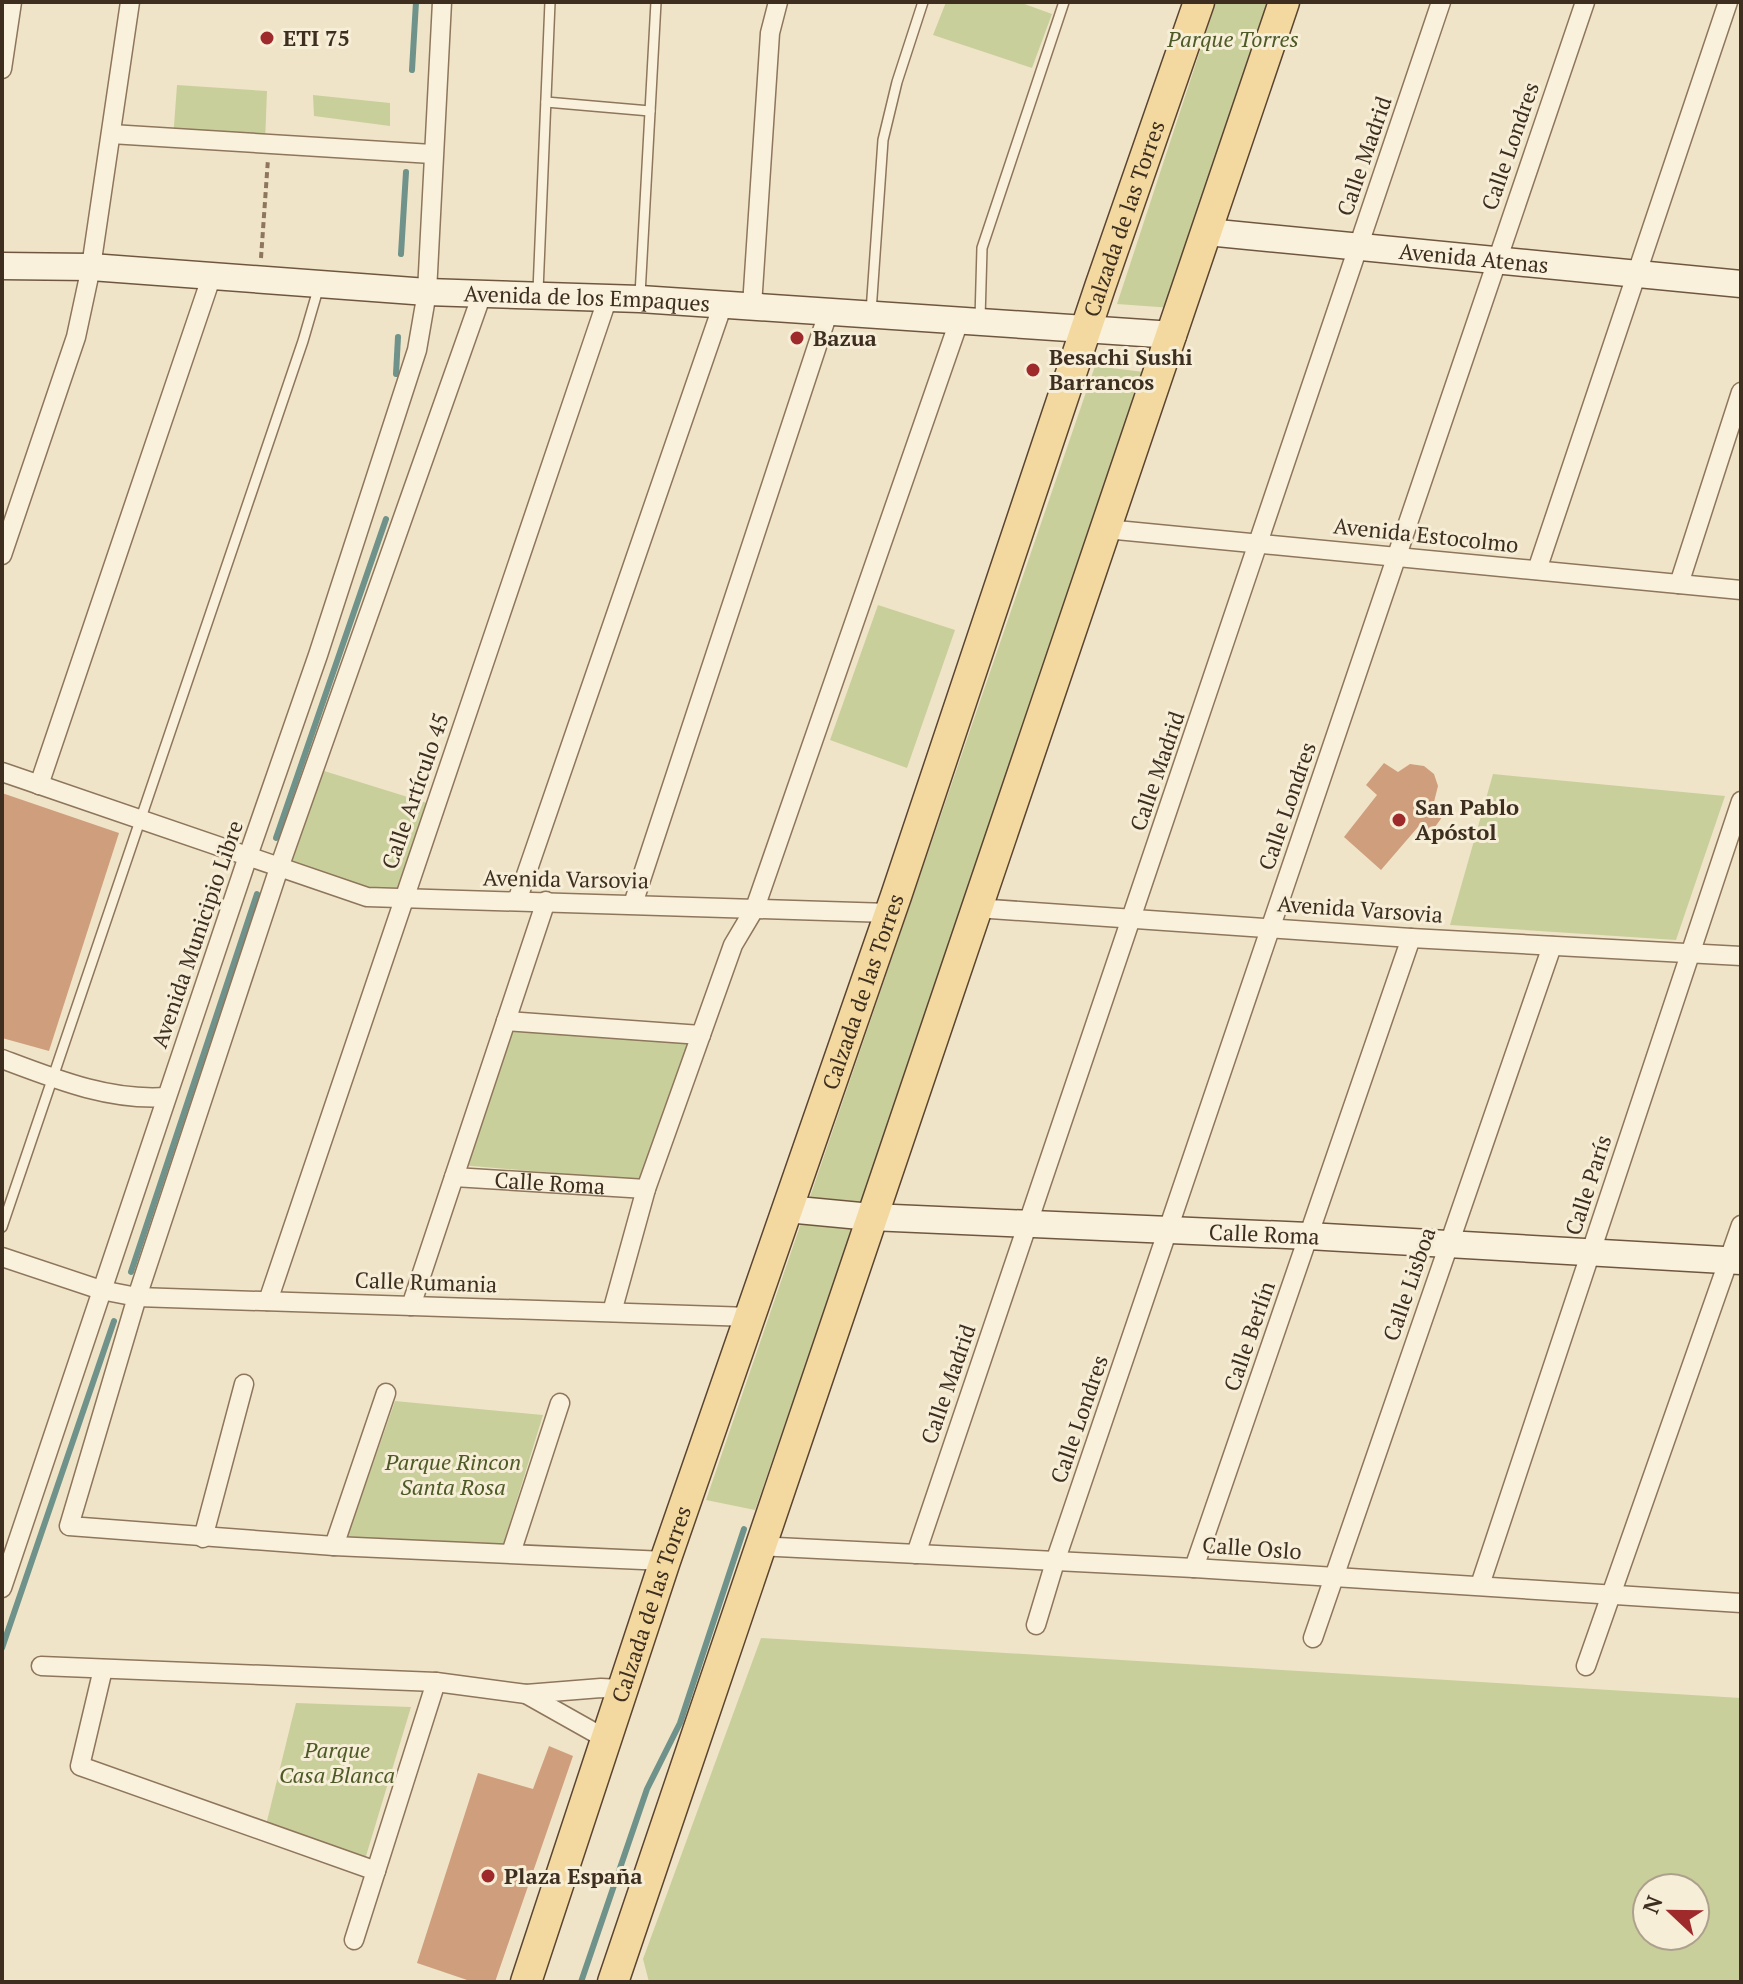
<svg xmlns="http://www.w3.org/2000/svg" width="1743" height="1984" viewBox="0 0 1743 1984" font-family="'PT Serif',serif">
<rect width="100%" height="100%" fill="#f0e4c8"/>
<!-- green -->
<g fill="#c9cf9b" fill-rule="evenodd">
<polygon points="946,2 1019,2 1052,14 1032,68 933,35"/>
<polygon points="1216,2 1275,2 1172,308 1117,304"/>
<polygon points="177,85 267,91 265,143 173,139"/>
<polygon points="313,95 390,103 390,126 314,116"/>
<path d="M1095 366 1144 372C1012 751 888 1132 755 1510L706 1500Z"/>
<polygon points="878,605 955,630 907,768 830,740"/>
<polygon points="321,770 427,803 397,893 358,889 289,865"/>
<polygon points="1493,774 1725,796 1676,940 1450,925"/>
<polygon points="507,1029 690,1043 641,1180 460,1165"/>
<polygon points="395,1401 543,1415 503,1545 347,1538"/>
<path d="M761 1638 1741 1698V1982H649L643 1959ZM1647 1888H1695V1936H1647Z"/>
<polygon points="296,1703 411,1707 363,1866 266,1825"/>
</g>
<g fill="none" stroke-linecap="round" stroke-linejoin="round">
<!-- stream -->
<g stroke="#6f938a" stroke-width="6">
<polyline points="412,70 416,2"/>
<polyline points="401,254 406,172"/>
<polyline points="396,374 398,337"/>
<polyline points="276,838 386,519"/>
<polyline points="131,1272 257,894"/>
<polyline points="2,1648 114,1321"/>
<polyline points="581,1982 647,1789 680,1723 744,1529"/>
</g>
</g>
<!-- building -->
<g fill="#cf9f7d">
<polygon points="1384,763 1398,772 1410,764 1424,766 1434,774 1438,786 1434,802 1445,813 1430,834 1418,827 1381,870 1344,837 1377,795 1366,785"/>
<polygon points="2,793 119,833 49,1051 2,1038"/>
<polygon points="549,1746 573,1756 495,1982 473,1982 417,1963 478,1773 533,1789"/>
</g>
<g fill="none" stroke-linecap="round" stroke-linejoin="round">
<!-- lane casing -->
<g stroke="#8d765c" stroke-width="12">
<g id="lane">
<polyline points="546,102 650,111"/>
<polyline points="538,291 550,2"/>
<polyline points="640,295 656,2"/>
<polyline points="871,312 883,140 897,82 923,2"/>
<polyline points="980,319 982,248 1064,2"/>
<polyline points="2,1227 303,341 319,286"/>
</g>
</g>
<!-- street casing -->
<g stroke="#8d765c" stroke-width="21">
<g id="street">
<polyline points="2,69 12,2"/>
<polyline points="111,134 432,154"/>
<polyline points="482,294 279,868 137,1297 69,1526 334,1546 665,1561"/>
<polyline points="752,306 770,33 778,2"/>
<polyline points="1106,529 1741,590"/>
<polyline points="2,555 76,337 91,267 130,2"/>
<polyline points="1537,570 1728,2"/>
<polyline points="1679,584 1741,392"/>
<polyline points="2,772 367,897 889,913"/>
<polyline points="39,785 211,278"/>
<polyline points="517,901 723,304"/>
<polyline points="633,904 828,313"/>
<polyline points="976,908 1411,938 1741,956"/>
<polyline points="506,1021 701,1035"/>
<path d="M2 1059C55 1079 109 1101 166 1097"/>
<path id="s1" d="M454 1177 646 1189"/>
<polyline points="2,1257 101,1290 137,1297 750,1317"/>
<polyline points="268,1301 608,297"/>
<polyline points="411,1306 546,901"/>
<polyline points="612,1312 646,1189 733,945 755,908 959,321"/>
<polyline points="203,1538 244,1384"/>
<polyline points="334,1546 386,1393"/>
<polyline points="759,1546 1194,1568 1741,1603"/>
<polyline points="511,1553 560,1403"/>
<polyline points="916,1554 1441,2"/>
<polyline points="1194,1568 1411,938"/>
<polyline points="1480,1585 1741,801"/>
<polyline points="2,1588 248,856 318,655 417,350 427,292 442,2"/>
<polyline points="1036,1625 1055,1562 1585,2"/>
<polyline points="1313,1638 1552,946"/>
<polyline points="41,1666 436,1682 526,1694 601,1688 622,1689"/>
<polyline points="1586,1666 1741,1225"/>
<polyline points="103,1669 80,1766 376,1871"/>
<polyline points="526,1694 606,1739"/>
<polyline points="354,1940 436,1682"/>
</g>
</g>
<!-- secondary casing -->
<g stroke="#6f573f" stroke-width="29">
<g id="secondary">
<path id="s2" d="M1207 232 1741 284"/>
<path id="s3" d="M2 266 91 267 427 292 640 299 1173 335"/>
<path id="s4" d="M787 1209 871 1217 1308 1236 1741 1261"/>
</g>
</g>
<!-- primary casing -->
<g stroke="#5b4430" stroke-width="33">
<g id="primary">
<path id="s5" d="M526 1982 665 1561 896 896 1100 287 1199 2"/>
<polyline points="613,1982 1284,2"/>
</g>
</g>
<!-- path -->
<polyline stroke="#8d765c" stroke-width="4" stroke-dasharray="6 4" stroke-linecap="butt" points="261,258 268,159"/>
<!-- lane -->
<use href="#lane" stroke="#faf1dc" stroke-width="9"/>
<!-- street -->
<use href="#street" stroke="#faf1dc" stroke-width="18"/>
<!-- secondary -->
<use href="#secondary" stroke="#faf1dc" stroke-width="26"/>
<!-- primary -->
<use href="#primary" stroke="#f3d9a0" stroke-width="30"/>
</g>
<!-- markers -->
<g fill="#9e2a2b" stroke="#f7eed8" stroke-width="3">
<circle cx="267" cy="38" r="8"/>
<circle cx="797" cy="338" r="8"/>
<circle cx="1033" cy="370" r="8"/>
<circle cx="1399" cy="820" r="8"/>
<circle cx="488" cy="1876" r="8"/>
</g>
<g text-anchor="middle" stroke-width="6" stroke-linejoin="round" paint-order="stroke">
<!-- poi labels -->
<g font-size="22" font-weight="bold" fill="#3d2e20" stroke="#f7eed8" text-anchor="start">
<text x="283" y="46">ETI 75</text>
<text x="813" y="346">Bazua</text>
<text x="1049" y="365">Besachi Sushi<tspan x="1049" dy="25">Barrancos</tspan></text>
<text x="1415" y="815">San Pablo<tspan x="1415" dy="25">Apóstol</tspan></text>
<text x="504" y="1884">Plaza España</text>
</g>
<!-- park labels -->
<g font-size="22" font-style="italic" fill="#4d5a26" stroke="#f7eed8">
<text x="1233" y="47">Parque Torres</text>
<text x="453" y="1470">Parque Rincon<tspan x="453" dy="25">Santa Rosa</tspan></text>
<text x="337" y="1758">Parque<tspan x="337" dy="25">Casa Blanca</tspan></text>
</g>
<!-- street labels -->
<g font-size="22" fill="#3d2e20" stroke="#f7eed8">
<text transform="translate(1510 146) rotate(-71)" y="8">Calle Londres</text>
<text transform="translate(1364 156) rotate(-71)" y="8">Calle Madrid</text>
<text dy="8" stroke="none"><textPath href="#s5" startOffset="1862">Calzada de las Torres</textPath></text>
<text dy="8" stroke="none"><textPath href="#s2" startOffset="268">Avenida Atenas</textPath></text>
<text dy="8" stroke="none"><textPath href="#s3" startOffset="586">Avenida de los Empaques</textPath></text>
<text transform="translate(1426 535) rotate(6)" y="8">Avenida Estocolmo</text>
<text transform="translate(1157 771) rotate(-71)" y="8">Calle Madrid</text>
<text transform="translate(415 791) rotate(-71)" y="8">Calle Artículo 45</text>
<text transform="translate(1287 806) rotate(-71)" y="8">Calle Londres</text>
<text transform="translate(566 879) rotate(1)" y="8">Avenida Varsovia</text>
<text transform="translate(1360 909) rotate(4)" y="8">Avenida Varsovia</text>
<text transform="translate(197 934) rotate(-71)" y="8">Avenida Municipio Libre</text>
<text dy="8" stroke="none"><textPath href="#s5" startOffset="1046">Calzada de las Torres</textPath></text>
<text dy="8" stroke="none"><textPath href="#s1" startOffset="96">Calle Roma</textPath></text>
<text transform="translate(1588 1185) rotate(-72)" y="8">Calle París</text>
<text dy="8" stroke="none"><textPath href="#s4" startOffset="478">Calle Roma</textPath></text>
<text transform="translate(426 1282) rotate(2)" y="8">Calle Rumania</text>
<text transform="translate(1409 1284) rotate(-71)" y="8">Calle Lisboa</text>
<text transform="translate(1249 1336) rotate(-71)" y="8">Calle Berlín</text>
<text transform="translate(948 1384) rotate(-71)" y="8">Calle Madrid</text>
<text transform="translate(1079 1419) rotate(-71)" y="8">Calle Londres</text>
<text transform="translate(1252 1548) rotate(4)" y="8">Calle Oslo</text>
<text dy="8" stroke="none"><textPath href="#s5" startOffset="398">Calzada de las Torres</textPath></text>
</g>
</g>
<!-- border -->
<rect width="1743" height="1984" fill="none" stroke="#3d2e20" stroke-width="8"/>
<!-- north arrow -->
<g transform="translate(1671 1912) rotate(292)"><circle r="38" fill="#f7eed8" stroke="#ada18e" stroke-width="2"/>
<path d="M0-6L14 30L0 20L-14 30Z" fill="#9e2a2b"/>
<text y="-12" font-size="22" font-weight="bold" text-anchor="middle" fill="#3d2e20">N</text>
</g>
</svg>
